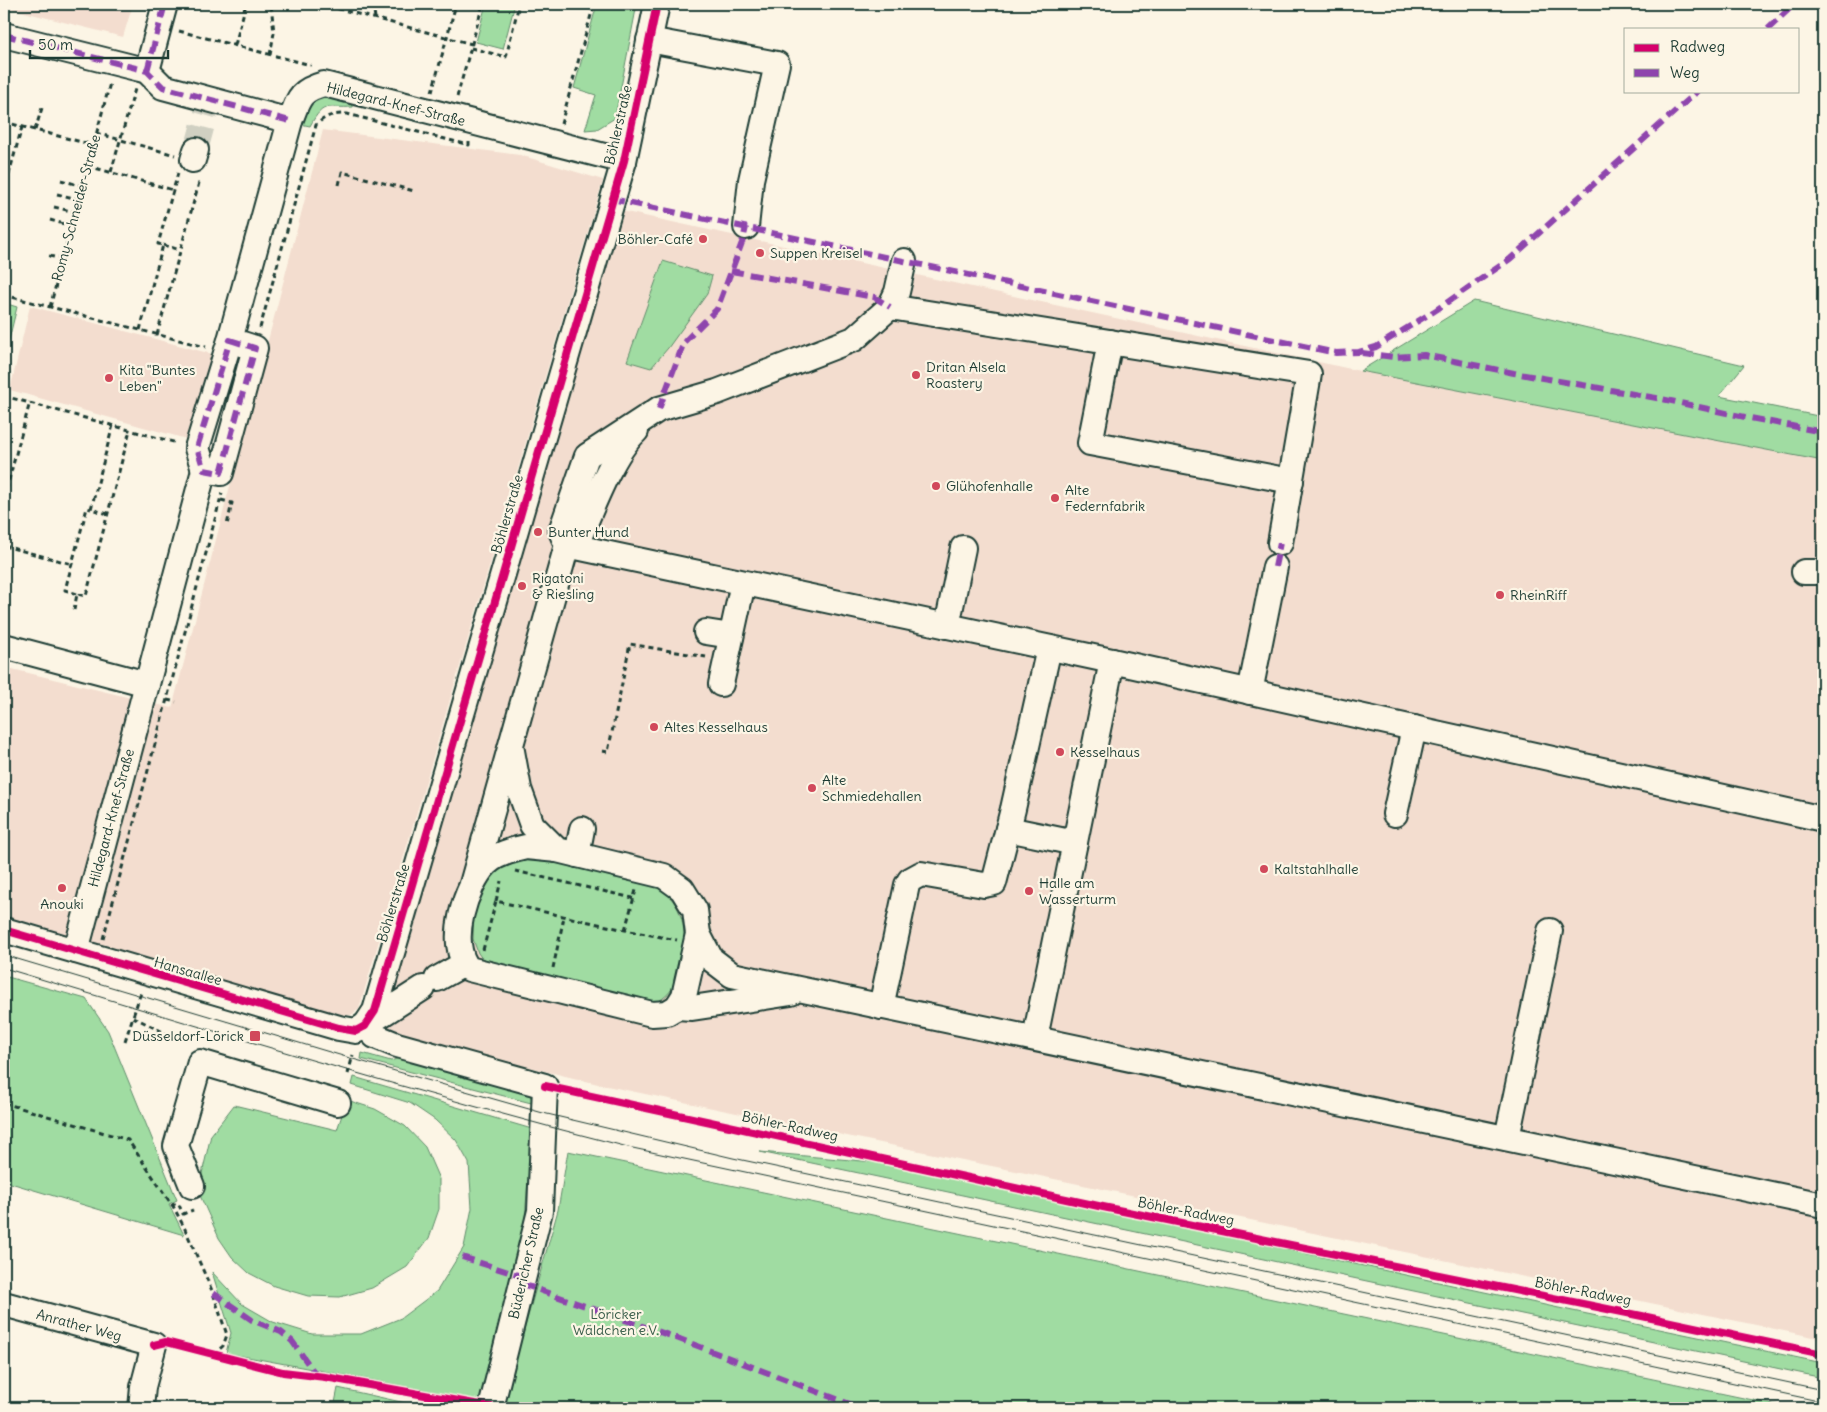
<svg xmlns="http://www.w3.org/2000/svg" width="1827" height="1412" viewBox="0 0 1827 1412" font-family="Delius,sans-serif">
<rect width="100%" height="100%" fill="#fcf5e5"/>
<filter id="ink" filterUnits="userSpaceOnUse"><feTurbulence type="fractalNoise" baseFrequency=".02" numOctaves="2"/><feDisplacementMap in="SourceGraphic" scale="10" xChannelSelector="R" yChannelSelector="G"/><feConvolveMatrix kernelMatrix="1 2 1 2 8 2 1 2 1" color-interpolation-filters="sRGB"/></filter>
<g filter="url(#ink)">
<!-- built -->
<g fill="#f3ddcf">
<polygon points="4,4 133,4 123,37 4,7"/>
<polygon points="323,130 520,155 603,180 359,1009 351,1015 338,1016 4,918 4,667 172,708"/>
<polygon points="617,210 1360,371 1823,461 1823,1339 602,1085 374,1029"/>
<polygon points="30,306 212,354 190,440 10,390"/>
</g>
<!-- green -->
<g fill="#a0dca2" stroke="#608c6b">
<polygon points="486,4 515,4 503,49 476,42"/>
<polygon points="597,4 637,4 615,118 597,129 585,130 596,95 574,88"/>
<path d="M326 95 356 98 353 107C328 109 324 100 310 126L300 124C307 109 309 101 326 95Z"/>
<polygon points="663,261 712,276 707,294 668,348 651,368 627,361"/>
<polygon points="1474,301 1744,365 1719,396 1823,417 1823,461 1360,371"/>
<polygon points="4,303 17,307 4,360"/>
<path d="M538 857C560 862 583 867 605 872 619 875 634 877 647 881 677 893 689 922 682 953 676 978 679 990 654 1004L502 972 483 960 478 953 473 939 474 914 483 885 495 869 512 860Z"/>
<polygon points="4,976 86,999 108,1031 177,1200 169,1204 184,1235 4,1181"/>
<polygon points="362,1053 391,1061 399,1058 529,1094 535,1104 361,1059"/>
<polygon points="354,1077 532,1129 525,1218 484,1401 226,1353 231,1333 212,1272 242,1304 273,1322 312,1334 361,1334 401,1318 437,1291 464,1247 472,1208 469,1163 456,1140 435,1120 410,1103 352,1085"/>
<polygon points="347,1100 375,1109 405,1126 425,1147 439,1179 439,1209 429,1238 407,1267 372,1288 340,1297 308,1296 274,1286 249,1273 232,1257 219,1238 198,1191 211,1135 234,1105 337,1130"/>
<polygon points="568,1151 1791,1408 502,1408 558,1210"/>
<polygon points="760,1152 885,1163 1568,1310 1823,1363 1823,1378"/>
<polygon points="338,1388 428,1408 334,1408"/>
</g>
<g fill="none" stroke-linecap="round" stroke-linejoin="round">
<!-- minor-tunnel -->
<polyline stroke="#d0d0c2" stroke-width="24" stroke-dasharray="24 12" stroke-linecap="butt" points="196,150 206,113"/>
<!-- minor casing -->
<g stroke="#1f3d34" stroke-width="28">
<g id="minor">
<polyline points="4,35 140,69 147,71 163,87 290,121"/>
<polyline points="649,40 777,64 751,180 746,227"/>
<polyline points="147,71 165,4"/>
<polyline points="193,160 196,150"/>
<polyline points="890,307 1309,374 1280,543"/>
<path d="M230 340 255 348 221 473 204 470 197 448 230 340 290 121C299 98 299 91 324 84L624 161"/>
<polyline points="1110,342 1090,443 1291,481"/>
<polyline points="567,545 561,531 587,456 659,409 717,392 854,339 890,307 897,292 904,261"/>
<path d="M575 547C590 513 610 456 636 431"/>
<polyline points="1804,572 1823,572"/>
<polyline points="947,626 963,548"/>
<polyline points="706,632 731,636"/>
<polyline points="4,646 147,684"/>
<polyline points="721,684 743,583"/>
<polyline points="1250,692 1275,567"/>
<polyline points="512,751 519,789 532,825 557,850"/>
<polyline points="1395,814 1414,728"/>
<polyline points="1008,829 1075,843"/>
<path d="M526 847 557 850 664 876 682 889 695 910 698 934 684 996 677 1007 667 1013 652 1014 469 969C446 944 466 885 486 864 496 854 512 850 526 847Z"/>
<polyline points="577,855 582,829"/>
<polyline points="472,884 567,545 1112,661 1823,819"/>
<polyline points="4,930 339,1028 356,1031 423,988"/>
<polyline points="698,934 711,959 732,975 1823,1205"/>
<polyline points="76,951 204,470"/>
<polyline points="437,979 464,964"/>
<polyline points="677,1007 692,1008 791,993"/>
<polyline points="881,1007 907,885 910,880 921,874 984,885 994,883 1013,809 1049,648"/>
<polyline points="365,1026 375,1011 624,161 657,4"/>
<polyline points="365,1026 375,1036 397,1045 545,1086 540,1211 491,1408"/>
<polyline points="1035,1038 1112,661"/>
<polyline points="1507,1138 1550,931"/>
<polyline points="192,1186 176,1146 200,1062 338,1103"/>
<polyline points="4,1304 154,1345 143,1387 141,1408"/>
</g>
</g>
<!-- path -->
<g stroke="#1f3d34" stroke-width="3" stroke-dasharray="5 4" stroke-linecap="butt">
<polyline points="320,4 472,44"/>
<polyline points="373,4 375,18"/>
<polyline points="179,31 311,65"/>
<polyline points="235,45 246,4"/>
<polyline points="471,48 506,57 519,4"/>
<polyline points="270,55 274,33 271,4"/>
<polyline points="432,92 456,4"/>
<polyline points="457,97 483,4"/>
<polyline points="4,122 93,145"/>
<polyline points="561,124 594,4"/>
<polyline points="35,130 42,108"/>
<polyline points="96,133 175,155"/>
<polyline points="88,166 173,190"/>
<polyline points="111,172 135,89"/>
<polyline points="61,180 82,186"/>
<polyline points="339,185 342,172 414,191"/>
<polyline points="4,192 22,127"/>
<polyline points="57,194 78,199"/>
<polyline points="54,207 75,212"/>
<polyline points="50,220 71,226"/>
<polyline points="163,245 180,250"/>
<polyline points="49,256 63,259"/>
<polyline points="4,295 206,347"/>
<polyline points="50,307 110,83"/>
<path d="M260 328 316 125C326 115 333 114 347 114L469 145V142"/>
<polyline points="140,330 163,245 158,244 178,173"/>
<polyline points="157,335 200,179"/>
<polyline points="4,396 177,443"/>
<polyline points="4,498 30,402"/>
<polyline points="221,500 232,503 227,525"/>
<polyline points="108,514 91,509 113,425"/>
<polyline points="4,546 72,564"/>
<polyline points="77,594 65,590 87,508 91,509"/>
<polyline points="74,610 77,594 86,596 130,430"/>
<polyline points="167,700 176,702"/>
<polyline points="602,751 608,752 630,644 706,657"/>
<polyline points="515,871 633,898"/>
<polyline points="496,901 501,881"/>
<polyline points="625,930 636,890"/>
<polyline points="103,939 222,493"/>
<polyline points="483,950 496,901 625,930 677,940"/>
<polyline points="553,968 564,917"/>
<polyline points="133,1017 177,1039"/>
<polyline points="125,1041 141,992"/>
<polyline points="348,1074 353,1055"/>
<polyline points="4,1103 128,1140 172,1205 178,1203 183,1214 193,1210"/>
<polyline points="172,1204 185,1229 213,1293 227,1335 223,1346 214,1354"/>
</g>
<!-- minor -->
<use href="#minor" stroke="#fcf5e5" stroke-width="24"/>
<!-- tram -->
<g stroke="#1f3d34" stroke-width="1">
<polyline points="4,955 353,1059 543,1113 733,1158 1823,1390"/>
<path d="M4 968C211 1030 418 1094 628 1147L1823 1402"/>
</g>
<!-- quiet -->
<g stroke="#8e44ad" stroke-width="6" stroke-dasharray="12 6" stroke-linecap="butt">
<polyline points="1768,29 1788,10 1792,4"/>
<polyline points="4,35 140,69 147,71 163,87 290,121"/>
<polyline points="147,71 165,4"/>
<polyline points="612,199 1336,353 1359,352 1376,347 1436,310 1510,259 1698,91"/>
<polyline points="731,271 874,297 890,307"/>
<polygon points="230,340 255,348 221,473 204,470 197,448"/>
<polyline points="1362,353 1393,357 1424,355 1514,373 1662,399 1745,417 1823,432"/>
<polyline points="659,409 684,342 717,309 743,240 746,227"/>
<polyline points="1275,567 1280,543"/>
<polyline points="462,1257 524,1277"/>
<polyline points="522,1284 674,1337 860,1408"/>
<polyline points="213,1293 252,1320 281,1332 292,1341 314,1372 320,1375"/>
</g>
<!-- cycleway casing -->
<g stroke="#fcf5e5" stroke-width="11">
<g id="cycleway">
<polyline points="4,930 339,1028 356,1031 365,1026"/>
<polyline points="365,1026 375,1011 624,161 657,4"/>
<polyline points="545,1086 1103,1207 1642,1316 1823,1354"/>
<polyline points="154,1345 166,1342 283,1372 325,1377 491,1407"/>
</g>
</g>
<!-- cycleway -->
<use href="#cycleway" stroke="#d6006c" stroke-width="8"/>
</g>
</g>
<!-- markers -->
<g fill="#d1495b" stroke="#fcf5e5" stroke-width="2">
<circle cx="703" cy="239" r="5"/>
<circle cx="760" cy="253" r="5"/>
<circle cx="916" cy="375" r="5"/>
<circle cx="109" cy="378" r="5"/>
<circle cx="936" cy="486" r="5"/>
<circle cx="1055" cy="498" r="5"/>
<circle cx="538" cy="532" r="5"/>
<circle cx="522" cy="586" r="5"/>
<circle cx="1500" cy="595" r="5"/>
<circle cx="654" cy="727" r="5"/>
<circle cx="1060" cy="752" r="5"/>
<circle cx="812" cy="788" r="5"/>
<circle cx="1264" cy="869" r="5"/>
<circle cx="62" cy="888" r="5"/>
<circle cx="1029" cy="891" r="5"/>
<rect x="249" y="1030" width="12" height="12" rx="2.5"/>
</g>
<g text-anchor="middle" stroke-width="4.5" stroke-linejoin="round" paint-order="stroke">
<!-- street labels -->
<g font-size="14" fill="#1f3d34" stroke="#fcf5e5">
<text transform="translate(396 104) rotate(14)" y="5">Hildegard-Knef-Straße</text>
<text transform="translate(618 125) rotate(-77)" y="5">Böhlerstraße</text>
<text transform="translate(76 208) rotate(-75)" y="5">Romy-Schneider-Straße</text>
<text transform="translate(507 514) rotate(-74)" y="5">Böhlerstraße</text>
<text transform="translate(111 818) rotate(-75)" y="5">Hildegard-Knef-Straße</text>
<text transform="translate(393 903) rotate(-73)" y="5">Böhlerstraße</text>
<text transform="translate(188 971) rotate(16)" y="5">Hansaallee</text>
<text transform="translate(790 1126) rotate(12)" y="5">Böhler-Radweg</text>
<text transform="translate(1186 1211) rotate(11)" y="5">Böhler-Radweg</text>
<text transform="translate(526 1263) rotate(-77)" y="5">Büdericher Straße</text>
<text transform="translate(1583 1291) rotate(11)" y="5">Böhler-Radweg</text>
<text transform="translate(79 1325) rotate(15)" y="5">Anrather Weg</text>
</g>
<!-- poi labels -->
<g font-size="14" fill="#1f3d34" stroke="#fcf5e5" text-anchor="start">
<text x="693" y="244" text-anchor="end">Böhler-Café</text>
<text x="770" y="258">Suppen Kreisel</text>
<text x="926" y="372">Dritan Alsela<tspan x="926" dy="16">Roastery</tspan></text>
<text x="119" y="375">Kita "Buntes<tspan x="119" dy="16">Leben"</tspan></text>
<text x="946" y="491">Glühofenhalle</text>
<text x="1065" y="495">Alte<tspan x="1065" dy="16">Federnfabrik</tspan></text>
<text x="548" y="537">Bunter Hund</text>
<text x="532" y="583">Rigatoni<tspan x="532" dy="16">&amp; Riesling</tspan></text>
<text x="1510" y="600">RheinRiff</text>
<text x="664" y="732">Altes Kesselhaus</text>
<text x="1070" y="757">Kesselhaus</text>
<text x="822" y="785">Alte<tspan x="822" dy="16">Schmiedehallen</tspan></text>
<text x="1274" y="874">Kaltstahlhalle</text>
<text x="1039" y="888">Halle am<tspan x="1039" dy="16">Wasserturm</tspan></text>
<text x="62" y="909" text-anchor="middle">Anouki</text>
<text x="244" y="1041" text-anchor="end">Düsseldorf-Lörick</text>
</g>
<!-- park labels -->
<g font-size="14" fill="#395d4a" stroke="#fcf5e5">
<text x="616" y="1319">Löricker<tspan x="616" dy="16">Wäldchen e.V.</tspan></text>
</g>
</g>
<!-- margin -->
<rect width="1827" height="1412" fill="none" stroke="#fcf5e5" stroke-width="20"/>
<rect x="10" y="10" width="1807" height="1392" fill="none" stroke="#1f3d34" stroke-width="2" filter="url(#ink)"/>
<!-- legend -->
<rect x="1624" y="28" width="175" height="65" fill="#fcf5e5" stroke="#a4ab9e"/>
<rect x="1634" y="44" width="25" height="8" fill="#d6006c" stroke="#a4ab9e"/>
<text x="1670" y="52" font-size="15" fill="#1f3d34">Radweg</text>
<rect x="1634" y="69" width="25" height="8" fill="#8e44ad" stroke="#a4ab9e"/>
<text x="1670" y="78" font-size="15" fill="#1f3d34">Weg</text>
<!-- scale -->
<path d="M30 50v8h138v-8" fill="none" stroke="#1f3d34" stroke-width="2.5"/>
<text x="38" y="50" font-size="15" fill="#1f3d34" stroke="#fcf5e5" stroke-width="4" paint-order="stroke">50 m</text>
</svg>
